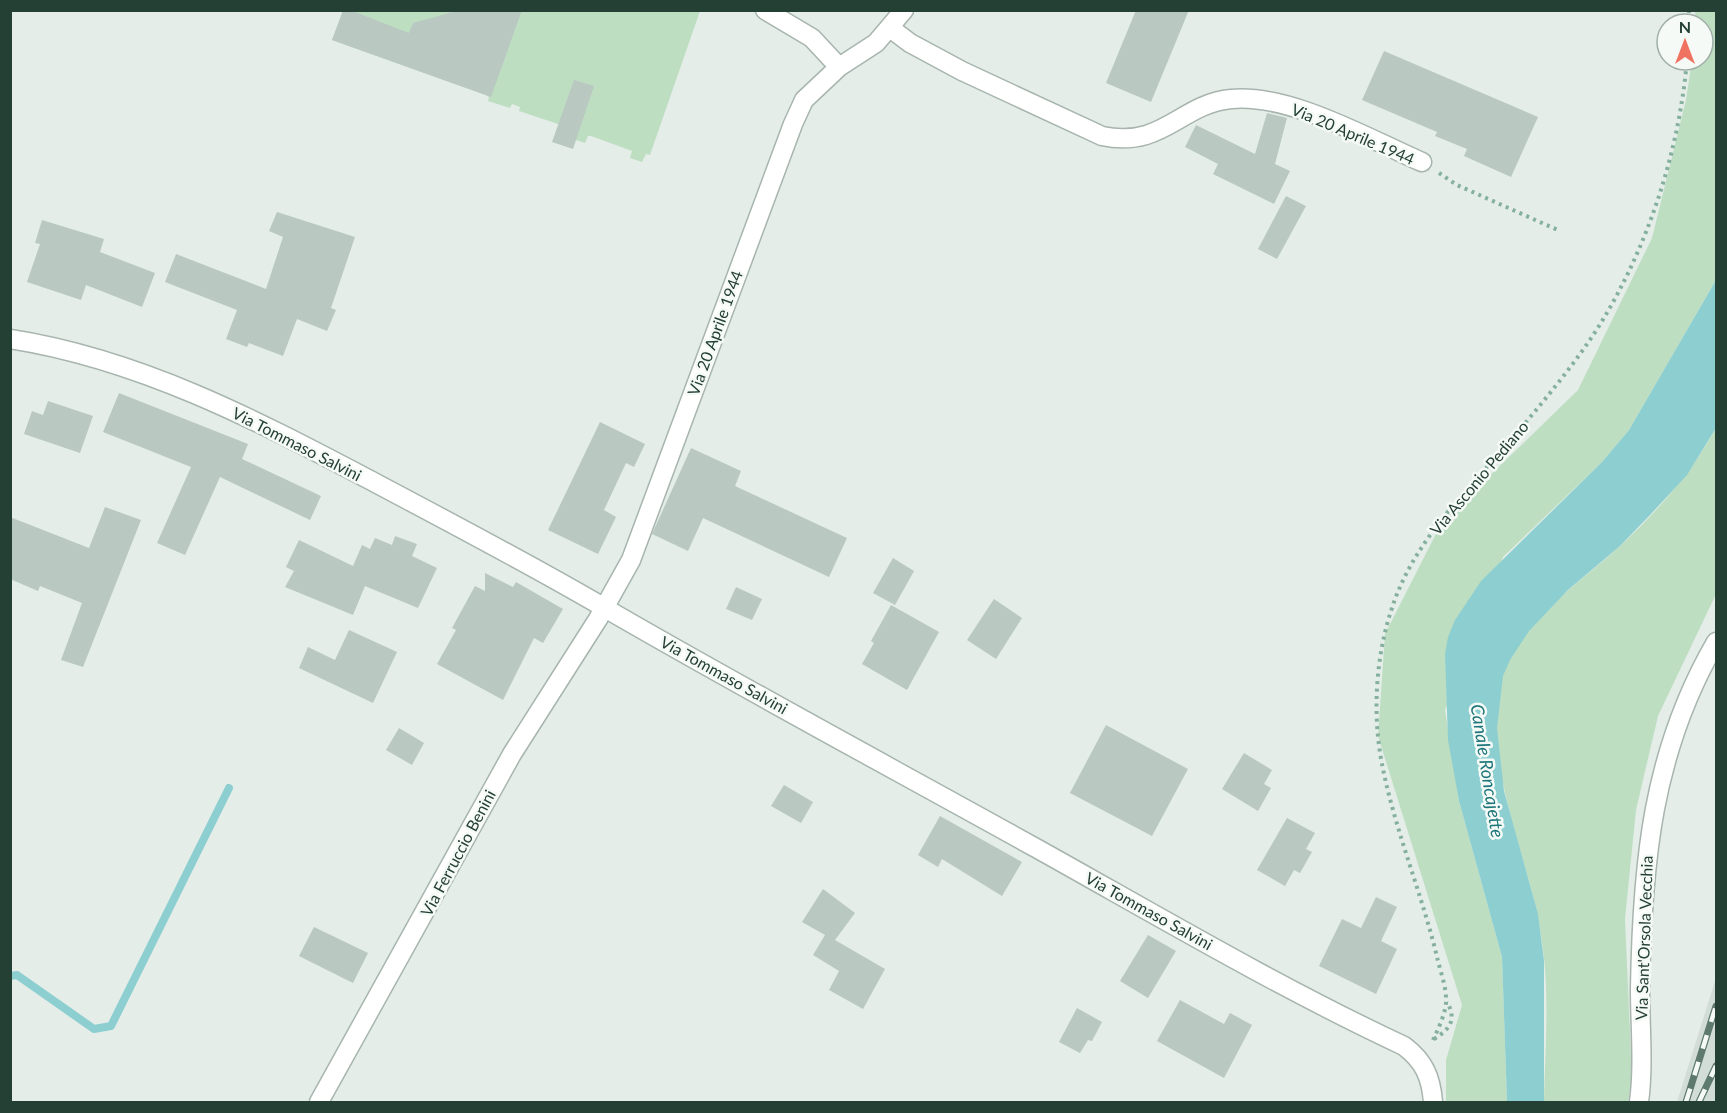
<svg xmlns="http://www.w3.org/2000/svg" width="1727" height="1113" viewBox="0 0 1727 1113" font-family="Lato,sans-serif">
<rect width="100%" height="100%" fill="#e4ede8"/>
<!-- built -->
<polygon fill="#d2ddd7" points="1716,978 1716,1102 1677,1102"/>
<!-- green -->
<g fill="#bedec2">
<polygon points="344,11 700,11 650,155 646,154 642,162 630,158 632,151 591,136 588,136 585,143 576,140 558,124 519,111 520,107 512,104 510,108 488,101 489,97 486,95 332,40"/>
<polygon points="1695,11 1716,11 1716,280 1629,430 1602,462 1503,557 1445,710 1459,801 1502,957 1507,1102 1446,1102 1446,1060 1462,1005 1378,736 1385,634 1442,522 1578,390 1652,238 1686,100 1692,60 1703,60 1703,24 1696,24"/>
<path d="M1716 428V594L1658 716 1636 810 1625 919 1632 1078 1628 1102H1544C1545 1055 1549 1005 1544 957 1542 942 1540 927 1537 912 1521 842 1473 729 1509 660 1534 613 1581 581 1619 547 1657 512 1691 473 1716 428Z"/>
</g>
<!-- water -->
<polygon fill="#8dcfd1" points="1716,280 1716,428 1687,475 1651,514 1620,546 1568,590 1529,631 1510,660 1503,676 1497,728 1504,791 1538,914 1544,960 1544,1102 1507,1102 1502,957 1459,801 1448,740 1445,654 1448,637 1455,620 1481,581 1602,462 1629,430"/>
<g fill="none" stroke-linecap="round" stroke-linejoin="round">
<!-- stream -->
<polyline stroke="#8dcfd1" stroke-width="8" points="10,976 17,975 94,1029 111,1026 229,788"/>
</g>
<!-- building -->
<g fill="#b9c8c1">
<polygon points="343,10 350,10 409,33 413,23 460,10 522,10 491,97 332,40"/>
<polygon points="1136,10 1189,10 1151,102 1106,83"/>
<polygon points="1384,51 1538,117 1511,177 1464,156 1467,149 1435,136 1437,132 1362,100"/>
<polygon points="574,80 594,86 573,149 552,142"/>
<polygon points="1267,113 1287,118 1275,164 1290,171 1274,204 1213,174 1218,164 1185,147 1196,125 1255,154"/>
<polygon points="1286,196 1306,206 1277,259 1258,249"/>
<polygon points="277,212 355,237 331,308 336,310 327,331 297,319 283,356 249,343 247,347 226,339 237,310 165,282 176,254 266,289 283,237 269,231"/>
<polygon points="42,220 104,239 100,252 155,273 142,307 86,285 81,300 27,282 40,244 35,243"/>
<polygon points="119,393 248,444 242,459 321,496 310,520 220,477 185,555 157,543 191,467 103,432"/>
<polygon points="48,401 93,416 80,453 24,434 32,411 43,415"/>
<polygon points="600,422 645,444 634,467 626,463 604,510 616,517 598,554 548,530"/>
<polygon points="691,448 741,471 735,486 847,538 829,577 703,518 688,551 652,534"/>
<polygon points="105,507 141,520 83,667 61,660 82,603 40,586 38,591 10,579 10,517 89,548"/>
<polygon points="395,536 417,544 412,556 437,568 418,608 365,586 353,615 285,587 294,571 286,567 299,540 353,566 362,545 370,549 375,538 392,545"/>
<polygon points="893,558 914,571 895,605 873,593"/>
<polygon points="485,573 513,587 516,582 563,609 543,643 534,638 503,700 437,664 456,630 452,628 475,586 485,591"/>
<polygon points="736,587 762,599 752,620 726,609"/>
<polygon points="994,599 1022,618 996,659 967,640"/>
<polygon points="891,605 939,632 907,690 862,664 874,643 871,641"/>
<polygon points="349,630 397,652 373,703 299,668 308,647 335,660"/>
<polygon points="1106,725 1188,769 1152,836 1070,793"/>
<polygon points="399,728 424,743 412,765 386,750"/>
<polygon points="1244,753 1272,770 1264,784 1271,788 1258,811 1222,789"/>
<polygon points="784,785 813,802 801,823 771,806"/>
<polygon points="940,816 1022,862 1002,896 942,859 938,867 918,855"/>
<polygon points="1287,818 1315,833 1306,849 1312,852 1300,873 1294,870 1285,886 1257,870"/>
<polygon points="823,889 855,913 835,940 885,969 863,1009 829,990 839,971 813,955 825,935 802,922"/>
<polygon points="1376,897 1397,907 1381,941 1397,949 1376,994 1319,966 1342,919 1361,928"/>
<polygon points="314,927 368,953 353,983 299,956"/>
<polygon points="1148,935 1176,951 1148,998 1120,981"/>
<polygon points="1180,1000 1224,1024 1230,1013 1252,1025 1224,1078 1157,1041"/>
<polygon points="1077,1008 1102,1022 1092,1041 1088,1040 1080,1053 1059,1042"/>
</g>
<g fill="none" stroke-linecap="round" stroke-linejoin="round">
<!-- minor casing -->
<g stroke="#a7b5ae" stroke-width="21">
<g id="minor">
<polyline points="765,10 812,38 839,67"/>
<path d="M890 28 910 43 962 71 1102 136C1163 149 1180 104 1231 99 1289 93 1369 139 1422 162"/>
<path d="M10 339C139 359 254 419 368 479 447 521 526 562 603 607 746 690 892 768 1036 848 1158 916 1278 987 1404 1046 1424 1061 1431 1077 1433 1102"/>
<polyline points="319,1102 512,754 598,619 631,560 793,124 804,100 839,67 876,43 904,10"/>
<path d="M1639 1102C1644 1065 1640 1026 1640 989 1642 864 1652 752 1716 642"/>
</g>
</g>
<!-- path -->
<g stroke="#85b09e" stroke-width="4" stroke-dasharray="3 4.5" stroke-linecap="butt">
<polyline points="1689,10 1689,24"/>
<polyline points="1439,173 1457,185 1560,231"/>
<path d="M1434 1039C1450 1029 1457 1020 1447 1002"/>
<path d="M1433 1040C1438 1029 1447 1011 1446 999 1446 986 1440 970 1437 957 1422 894 1396 833 1383 769 1372 718 1375 658 1392 608 1414 539 1471 487 1517 433 1546 398 1575 364 1599 326 1648 247 1679 152 1687 60"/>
</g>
<!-- minor -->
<use href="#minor" stroke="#fff" stroke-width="18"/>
<!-- rail casing -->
<g stroke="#5e7a6f" stroke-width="7">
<g id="rail">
<polyline points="1686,1102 1716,1006"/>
<polyline points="1699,1102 1716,1066"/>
</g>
</g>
<!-- rail -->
<use href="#rail" stroke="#f5faf7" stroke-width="4.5" stroke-dasharray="14" stroke-linecap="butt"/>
</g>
<g text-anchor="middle" stroke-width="5" stroke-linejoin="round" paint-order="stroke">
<!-- street labels -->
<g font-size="16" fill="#243f34" stroke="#f5faf7">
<text transform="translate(1353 134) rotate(23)" y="6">Via 20 Aprile 1944</text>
<text transform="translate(715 333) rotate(-70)" y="6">Via 20 Aprile 1944</text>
<text transform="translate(297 444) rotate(27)" y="6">Via Tommaso Salvini</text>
<text transform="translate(1479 478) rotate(-50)" y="6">Via Asconio Pediano</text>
<text transform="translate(724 675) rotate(29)" y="6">Via Tommaso Salvini</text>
<text transform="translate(458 853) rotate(-62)" y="6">Via Ferruccio Benini</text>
<text transform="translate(1149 911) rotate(29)" y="6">Via Tommaso Salvini</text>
<text transform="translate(1644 938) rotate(-88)" y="6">Via Sant'Orsola Vecchia</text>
</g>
<!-- water labels -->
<g font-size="18" font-style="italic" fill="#1e767a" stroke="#f5faf7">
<text transform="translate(1487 771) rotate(81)" y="6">Canale Roncajette</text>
</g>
</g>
<!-- border -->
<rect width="1727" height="1113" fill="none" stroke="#243f34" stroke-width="24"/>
<!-- north arrow -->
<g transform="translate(1685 42)"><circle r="28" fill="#f5faf7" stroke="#a1afa9" stroke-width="1.5"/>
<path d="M0-4.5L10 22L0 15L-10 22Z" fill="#f07260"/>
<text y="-9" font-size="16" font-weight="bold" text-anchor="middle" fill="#243f34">N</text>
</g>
</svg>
